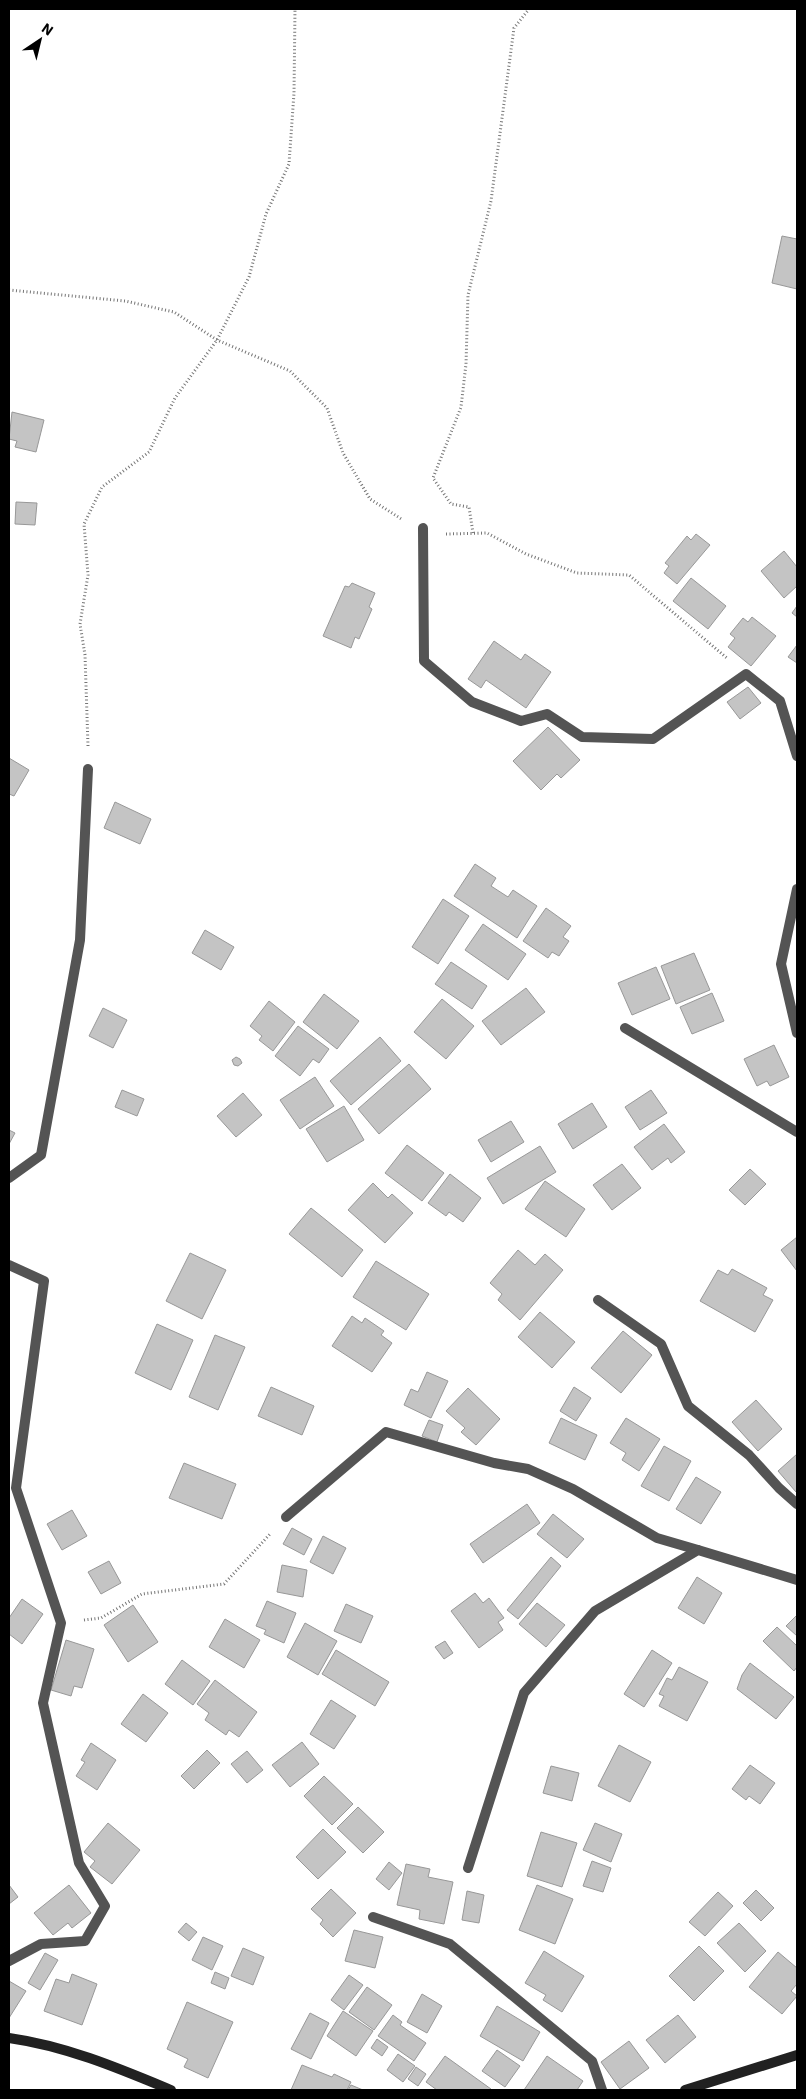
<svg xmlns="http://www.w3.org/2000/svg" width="806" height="2099" viewBox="0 0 806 2099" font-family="'IBM Plex Sans',sans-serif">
<rect width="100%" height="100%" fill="#fff"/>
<!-- building -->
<g fill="#c4c4c4" stroke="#989898">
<polygon points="782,236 797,239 797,289 772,283"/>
<polygon points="12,412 44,420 36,452 15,447 17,441 9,439"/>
<polygon points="16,502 37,503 35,525 15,524"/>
<polygon points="696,534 710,545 677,584 664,573 669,566 665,563 687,536 691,540"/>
<polygon points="784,551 797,567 797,586 784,598 761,571"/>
<polygon points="691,578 726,606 708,629 673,601"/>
<polygon points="352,583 375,593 369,607 372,609 359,639 355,637 351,648 323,636 345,586 349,587"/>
<polygon points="797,606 797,617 792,613"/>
<polygon points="752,617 776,636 751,666 728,647 735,638 730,634 743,618 748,622"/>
<polygon points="494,641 521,660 525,654 551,672 526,708 486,680 481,688 468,679"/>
<polygon points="797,645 797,663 788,657"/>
<polygon points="748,687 761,703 740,719 727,702"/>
<polygon points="548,727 580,760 561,778 557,774 541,790 513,761"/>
<polygon points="9,758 29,770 14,796 9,794"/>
<polygon points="115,802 151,819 140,844 104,828"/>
<polygon points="475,864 496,878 491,886 508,897 513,890 537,906 517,938 454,896"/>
<polygon points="443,899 469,916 438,964 412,947"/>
<polygon points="546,908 571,926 563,937 569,941 559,956 552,952 548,958 523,941"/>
<polygon points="483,924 526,954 508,980 465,950"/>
<polygon points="205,930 234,947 221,970 192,953"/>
<polygon points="694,953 710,990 676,1004 661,966"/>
<polygon points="451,962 487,986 472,1009 435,984"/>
<polygon points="656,967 670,999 632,1015 618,983"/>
<polygon points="526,988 545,1012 501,1045 482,1021"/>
<polygon points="712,993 724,1021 692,1034 680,1007"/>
<polygon points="324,994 359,1021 337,1049 303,1022"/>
<polygon points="442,999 474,1026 446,1059 414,1032"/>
<polygon points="269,1001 295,1022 273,1051 259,1040 262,1036 250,1026"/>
<polygon points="103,1008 127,1020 113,1048 89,1036"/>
<polygon points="298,1026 329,1049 319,1063 313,1059 300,1076 275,1056"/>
<polygon points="380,1037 401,1061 351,1105 330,1081"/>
<polygon points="774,1045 789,1077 770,1086 767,1081 757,1086 744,1059"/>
<polygon points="236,1057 240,1059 242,1063 238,1066 234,1065 232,1060"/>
<polygon points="409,1064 431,1089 379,1134 358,1109"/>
<polygon points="315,1077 334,1106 300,1129 280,1100"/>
<polygon points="122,1090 144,1099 137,1116 115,1107"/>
<polygon points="651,1090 667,1113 640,1130 625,1107"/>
<polygon points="243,1093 262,1115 236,1137 217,1116"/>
<polygon points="592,1103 607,1127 573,1149 558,1124"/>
<polygon points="344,1106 364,1140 327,1162 306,1129"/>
<polygon points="511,1121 524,1142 491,1162 478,1140"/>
<polygon points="664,1124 685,1152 671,1163 668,1158 652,1170 634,1147"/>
<polygon points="9,1130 15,1133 9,1144"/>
<polygon points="407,1145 444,1173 422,1201 385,1173"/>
<polygon points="540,1146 556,1172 503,1204 487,1178"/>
<polygon points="622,1164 641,1188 612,1210 593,1185"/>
<polygon points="750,1169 766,1184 745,1205 729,1190"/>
<polygon points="450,1174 481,1198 463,1222 449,1212 446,1216 428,1203"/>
<polygon points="545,1181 585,1209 566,1237 525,1209"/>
<polygon points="373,1183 388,1198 392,1194 413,1213 385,1243 348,1210"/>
<polygon points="311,1208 363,1250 342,1277 289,1234"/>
<polygon points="797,1237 797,1271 781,1250"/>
<polygon points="518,1250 535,1265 545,1254 563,1270 520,1320 498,1300 502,1294 490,1283"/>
<polygon points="190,1253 226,1270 202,1319 166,1301"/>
<polygon points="376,1261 429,1294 406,1330 353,1297"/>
<polygon points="732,1269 767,1288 763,1295 773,1300 755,1332 700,1301 718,1270 728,1275"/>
<polygon points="540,1312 575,1342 552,1368 518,1337"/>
<polygon points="352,1316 362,1323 365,1318 384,1331 381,1335 392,1343 372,1372 332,1346"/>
<polygon points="157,1324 193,1340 171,1390 135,1373"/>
<polygon points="623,1331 652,1355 621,1393 591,1368"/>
<polygon points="215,1335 245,1347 218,1410 189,1397"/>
<polygon points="427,1372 448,1381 431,1418 404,1405 411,1389 418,1392"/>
<polygon points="271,1387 314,1406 302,1435 258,1416"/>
<polygon points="574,1387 591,1398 576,1421 560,1411"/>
<polygon points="468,1388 500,1419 476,1445 461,1432 465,1428 446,1411"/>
<polygon points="756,1400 782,1429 758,1451 732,1422"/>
<polygon points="561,1418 597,1435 585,1460 549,1443"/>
<polygon points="626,1418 660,1439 639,1471 622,1460 626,1453 610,1443"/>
<polygon points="429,1420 443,1425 437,1442 422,1436"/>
<polygon points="664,1446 691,1461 669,1501 641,1486"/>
<polygon points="797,1454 797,1491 796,1492 778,1471"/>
<polygon points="184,1463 236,1484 222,1519 169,1498"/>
<polygon points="696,1477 721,1492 701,1524 676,1509"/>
<polygon points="527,1504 540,1523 483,1563 470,1544"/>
<polygon points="72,1510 87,1536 62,1550 47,1524"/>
<polygon points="553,1514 584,1539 567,1558 537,1534"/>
<polygon points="292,1528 312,1539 304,1555 283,1544"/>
<polygon points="323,1536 346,1548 333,1574 310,1562"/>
<polygon points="551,1557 561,1566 518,1619 507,1610"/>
<polygon points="109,1561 121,1583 101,1594 88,1572"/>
<polygon points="282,1565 307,1570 303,1597 277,1592"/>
<polygon points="697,1577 722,1593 704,1624 678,1608"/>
<polygon points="475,1593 483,1603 489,1598 504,1618 498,1622 503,1630 479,1648 451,1611"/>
<polygon points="22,1599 43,1614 22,1644 9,1634 9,1618"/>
<polygon points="267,1601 296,1613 284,1643 264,1634 266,1630 256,1626"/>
<polygon points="537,1603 565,1625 546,1647 519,1624"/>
<polygon points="346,1604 373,1616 361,1643 334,1631"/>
<polygon points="133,1605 158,1642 128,1662 104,1625"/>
<polygon points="797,1615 797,1636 786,1626"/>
<polygon points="225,1619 260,1640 244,1668 209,1647"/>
<polygon points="305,1623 337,1641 318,1675 287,1657"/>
<polygon points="777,1627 797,1646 797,1667 794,1671 763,1641"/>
<polygon points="66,1640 94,1649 82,1688 74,1686 71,1696 51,1690"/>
<polygon points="445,1641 453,1653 444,1659 435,1647"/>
<polygon points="336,1650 389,1682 375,1706 322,1674"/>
<polygon points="652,1650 672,1663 644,1707 624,1694"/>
<polygon points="182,1660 210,1681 193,1705 165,1684"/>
<polygon points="750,1663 794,1697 776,1719 737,1689 742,1675"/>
<polygon points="679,1667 708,1682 687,1721 659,1706 664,1696 659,1694 667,1678 672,1680"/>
<polygon points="215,1680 257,1712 239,1737 229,1730 226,1735 205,1720 209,1713 197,1704"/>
<polygon points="143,1694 168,1713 146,1742 121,1724"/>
<polygon points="331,1700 356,1716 334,1749 310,1734"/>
<polygon points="302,1742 319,1764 290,1787 272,1765"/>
<polygon points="91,1743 116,1760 97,1790 76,1776 85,1762 81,1760"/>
<polygon points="619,1745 651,1762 630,1802 598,1786"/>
<polygon points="207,1750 220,1763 194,1789 181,1776"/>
<polygon points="247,1751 263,1770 247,1783 231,1764"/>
<polygon points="750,1765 775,1783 760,1804 749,1796 746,1800 732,1789"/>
<polygon points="551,1766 579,1773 572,1801 543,1793"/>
<polygon points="324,1776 353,1804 332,1825 304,1796"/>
<polygon points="358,1807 384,1832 363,1853 337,1828"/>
<polygon points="108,1823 140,1850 112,1884 90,1867 95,1861 84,1852"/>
<polygon points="595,1823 622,1834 611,1862 583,1850"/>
<polygon points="323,1829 346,1852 318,1879 296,1857"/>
<polygon points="541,1832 577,1843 562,1887 527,1876"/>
<polygon points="592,1861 611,1868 603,1892 583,1886"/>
<polygon points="389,1862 402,1873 389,1890 376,1879"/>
<polygon points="406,1864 430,1869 428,1877 453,1882 444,1924 419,1919 420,1910 397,1905"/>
<polygon points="9,1885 18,1897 9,1904"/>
<polygon points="69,1885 91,1913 72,1928 68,1923 53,1935 34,1913"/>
<polygon points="537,1885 573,1899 555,1944 519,1930"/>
<polygon points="331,1889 356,1913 333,1937 320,1924 323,1920 311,1909"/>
<polygon points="756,1890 774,1908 761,1921 743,1903"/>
<polygon points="467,1891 484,1895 479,1923 462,1920"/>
<polygon points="718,1892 733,1906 705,1936 689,1922"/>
<polygon points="186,1923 197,1932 189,1941 178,1932"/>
<polygon points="739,1923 766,1951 745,1972 717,1943"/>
<polygon points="354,1930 383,1937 375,1968 345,1961"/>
<polygon points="203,1937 223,1946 212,1970 192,1960"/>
<polygon points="699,1946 724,1971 694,2001 669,1976"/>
<polygon points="243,1948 264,1957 253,1985 231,1976"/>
<polygon points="544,1951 584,1976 562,2012 543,2000 546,1995 525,1983"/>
<polygon points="778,1952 797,1968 797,1984 791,1991 797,1996 782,2014 749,1987"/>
<polygon points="45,1953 58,1960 40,1990 28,1983"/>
<polygon points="215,1972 229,1978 225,1989 211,1983"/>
<polygon points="72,1974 97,1984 82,2025 44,2011 56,1979 69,1983"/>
<polygon points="349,1975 363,1985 344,2010 331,2000"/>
<polygon points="9,1981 26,1991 9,2018"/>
<polygon points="367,1987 392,2005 374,2030 349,2012"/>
<polygon points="422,1994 442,2006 427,2033 407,2022"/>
<polygon points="187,2002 233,2022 208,2078 184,2067 188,2059 167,2049"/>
<polygon points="497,2006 540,2032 523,2061 480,2036"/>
<polygon points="343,2011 373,2031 356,2056 327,2036"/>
<polygon points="310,2013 329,2023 311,2059 291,2049"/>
<polygon points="393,2015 402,2022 400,2025 426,2043 414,2061 378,2036"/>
<polygon points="678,2015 696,2037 665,2063 646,2040"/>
<polygon points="377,2039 388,2047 382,2056 371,2048"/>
<polygon points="629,2041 649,2068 620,2089 601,2062"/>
<polygon points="497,2050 520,2066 505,2087 482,2071"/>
<polygon points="398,2054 415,2066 403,2082 387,2070"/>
<polygon points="445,2056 491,2089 490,2090 437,2090 426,2082"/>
<polygon points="547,2056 583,2081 577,2090 524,2090"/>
<polygon points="302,2065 332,2077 334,2074 351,2082 347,2090 291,2090"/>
<polygon points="416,2067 426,2074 418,2086 408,2079"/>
<polygon points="351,2085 363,2090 348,2090"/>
</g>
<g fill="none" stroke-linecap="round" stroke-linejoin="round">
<!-- path -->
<g stroke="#767676" stroke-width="3" stroke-dasharray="1 2.5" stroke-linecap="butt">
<polyline points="9,290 125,301 174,312 217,340 290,371 327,408 343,453 370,499 403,520"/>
<polyline points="473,533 469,507 451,504 433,478 461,407 466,364 468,295 491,201 514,28 529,9"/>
<polyline points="446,534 487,533 526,554 577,573 629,575 728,659"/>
<polyline points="88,746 85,655 80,624 88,575 84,524 102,487 149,452 175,398 217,340 249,277 266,214 289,164 294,93 295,9"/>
<polyline points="84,1620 101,1618 142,1594 224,1584 271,1533"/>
</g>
<!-- street -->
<g stroke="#545454" stroke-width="10">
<polyline points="423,528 424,661 472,702 521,721 547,714 582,737 653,739 746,674 780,701 797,756"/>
<polyline points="797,889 781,964 797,1033"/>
<polyline points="625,1028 797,1132"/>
<polyline points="9,1178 41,1155 80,940 88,769"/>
<polyline points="9,1265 44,1281 16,1488 61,1623 43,1703 79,1863 105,1906 85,1941 41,1944 9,1961"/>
<polyline points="598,1300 661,1344 688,1406 749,1455 779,1488 797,1504"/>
<polyline points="286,1517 386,1432 494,1463 528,1469 573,1489 657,1538 698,1550"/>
<polyline points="468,1868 524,1693 595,1611 698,1550 797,1580"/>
<polyline points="373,1917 450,1944 592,2061 602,2090"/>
</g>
<!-- secondary -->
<g stroke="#212121" stroke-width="10">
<path d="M9 2038C66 2046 118 2068 171 2090"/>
<polyline points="685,2090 797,2055"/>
</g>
</g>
<!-- border -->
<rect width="806" height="2099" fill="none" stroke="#000000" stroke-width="20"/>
<!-- north arrow -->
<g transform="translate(40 40) rotate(35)" stroke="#ffffff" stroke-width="4" paint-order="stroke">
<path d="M0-4L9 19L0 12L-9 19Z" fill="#000000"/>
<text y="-8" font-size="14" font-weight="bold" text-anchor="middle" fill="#000000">N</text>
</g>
</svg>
